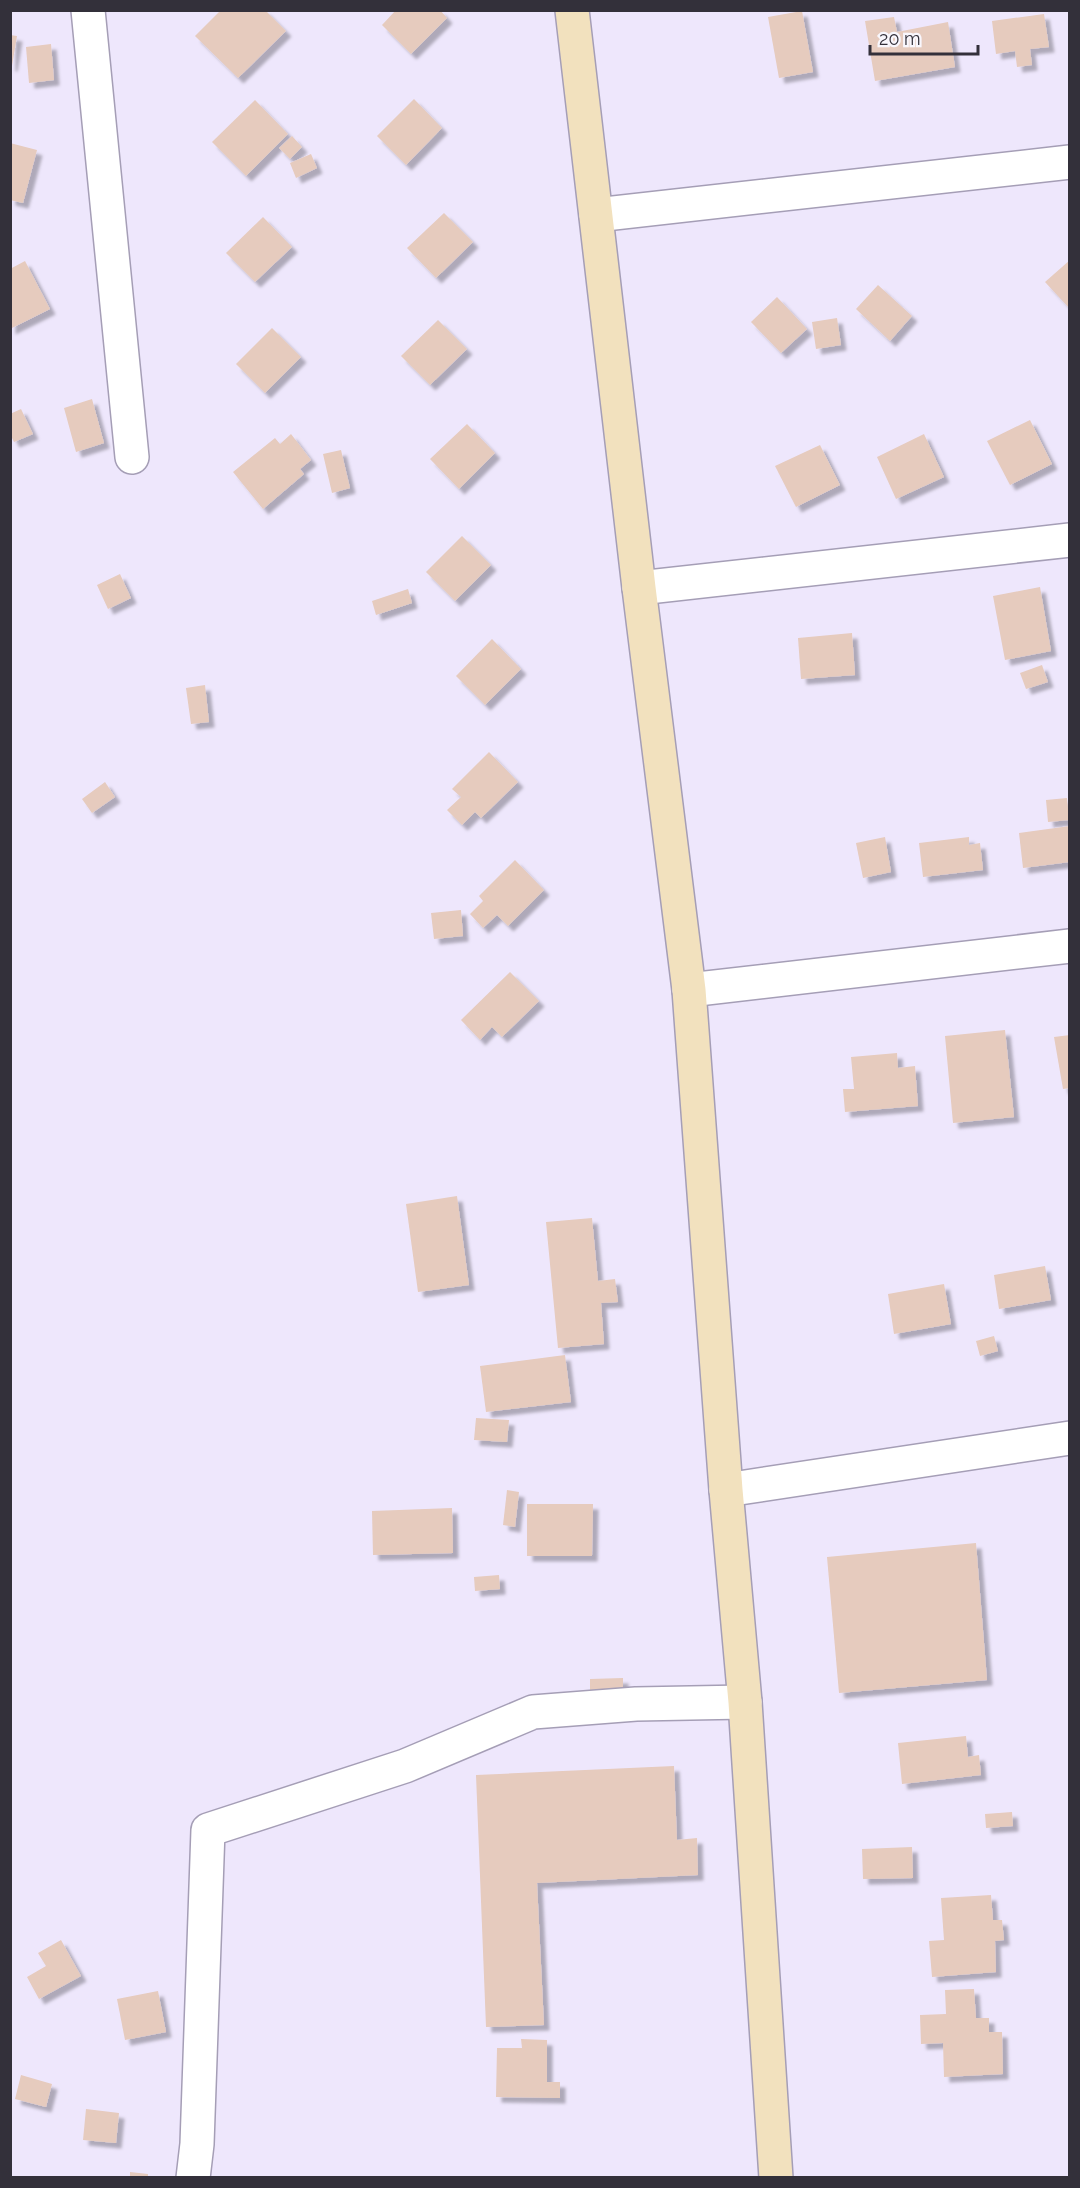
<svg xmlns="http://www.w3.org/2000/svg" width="1080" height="2188" viewBox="0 0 1080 2188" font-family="Raleway,sans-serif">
<defs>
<filter id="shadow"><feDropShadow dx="5.5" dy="5.5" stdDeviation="1.5" flood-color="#0004"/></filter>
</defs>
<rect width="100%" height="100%" fill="#eee7fc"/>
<!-- building -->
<g fill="#e6cbbe" filter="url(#shadow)">
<polygon points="221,10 265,10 286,31 238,78 195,36"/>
<polygon points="396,10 440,10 447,18 411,54 382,25"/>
<polygon points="802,11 813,72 779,78 768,17"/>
<polygon points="1044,14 1049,47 1030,49 1032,65 1017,67 1015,51 996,54 992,21"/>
<polygon points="894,17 897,32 948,22 955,67 875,81 865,21"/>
<polygon points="10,35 17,36 12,66 10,66"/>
<polygon points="51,44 54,80 29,83 26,47"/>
<polygon points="414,99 442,128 406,165 377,136"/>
<polygon points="255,100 288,134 246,176 212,142"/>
<polygon points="292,136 302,147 290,159 279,148"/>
<polygon points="10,143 37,150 23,203 10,200"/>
<polygon points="311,154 317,168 296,178 290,163"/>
<polygon points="444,213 473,242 436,278 407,248"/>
<polygon points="263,217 292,247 255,282 226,253"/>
<polygon points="1070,260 1070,309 1045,282"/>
<polygon points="25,261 50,309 10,329 10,269"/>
<polygon points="878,285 912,316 890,341 856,309"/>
<polygon points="777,297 807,329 781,353 751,322"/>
<polygon points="837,318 841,345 816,349 812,322"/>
<polygon points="438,320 467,349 430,385 401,356"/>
<polygon points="272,328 301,357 265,393 236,364"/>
<polygon points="92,399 104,443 76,452 64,408"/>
<polygon points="21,409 33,434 14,442 10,434 10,414"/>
<polygon points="1030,420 1052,464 1010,485 987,441"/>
<polygon points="467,424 495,453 459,489 430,459"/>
<polygon points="291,434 311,460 300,469 304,474 263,509 233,472 275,438 280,444"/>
<polygon points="924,434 944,477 896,499 877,457"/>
<polygon points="820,445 840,485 796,507 775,466"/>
<polygon points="341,450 350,488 332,493 323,454"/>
<polygon points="462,536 491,565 455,601 426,572"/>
<polygon points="120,574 131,598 108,609 97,585"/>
<polygon points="1040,587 1051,651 1005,660 993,596"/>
<polygon points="408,589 412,603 376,615 372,601"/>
<polygon points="852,633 855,675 801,679 798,638"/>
<polygon points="492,639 521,669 485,705 456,676"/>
<polygon points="1042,665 1048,682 1026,689 1020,673"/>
<polygon points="205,685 209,722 191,724 186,688"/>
<polygon points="489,752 518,782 481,818 475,812 462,825 447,810 461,797 452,789"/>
<polygon points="105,782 115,797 92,813 82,799"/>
<polygon points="1067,798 1069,820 1048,822 1046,800"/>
<polygon points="1070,826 1070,862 1023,868 1019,833"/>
<polygon points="885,837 891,872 863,878 856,843"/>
<polygon points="969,837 969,845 980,843 983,870 923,877 919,843"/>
<polygon points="515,860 544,890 508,926 497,915 483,928 470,914 483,901 479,896"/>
<polygon points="461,910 463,936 434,939 431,913"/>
<polygon points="510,972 539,1001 502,1037 492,1027 480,1040 461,1020"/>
<polygon points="1005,1030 1014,1117 953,1123 945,1036"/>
<polygon points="1070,1035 1070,1088 1063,1089 1054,1037"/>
<polygon points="897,1053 898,1068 915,1066 918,1106 845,1112 843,1089 854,1089 851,1057"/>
<polygon points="457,1196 469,1285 418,1292 406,1204"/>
<polygon points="592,1218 598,1281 615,1279 618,1302 601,1303 604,1344 558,1348 546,1222"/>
<polygon points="1045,1266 1051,1300 999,1309 994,1275"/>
<polygon points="944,1284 951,1324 894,1334 888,1294"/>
<polygon points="994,1336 998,1351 980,1356 976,1341"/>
<polygon points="565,1355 571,1402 486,1412 480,1366"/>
<polygon points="476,1418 509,1420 507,1442 474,1440"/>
<polygon points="507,1490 519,1492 515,1527 503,1525"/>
<polygon points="527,1504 593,1504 592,1556 527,1556"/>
<polygon points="452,1508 453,1553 373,1555 372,1511"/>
<polygon points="976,1543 987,1680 839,1693 827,1557"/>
<polygon points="499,1575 500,1589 475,1591 474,1577"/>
<polygon points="623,1678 623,1689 590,1690 590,1679"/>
<polygon points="966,1736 968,1757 979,1755 981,1775 902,1784 898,1743"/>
<polygon points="674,1766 677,1840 697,1838 698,1875 537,1883 544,2025 486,2027 476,1775"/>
<polygon points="1012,1812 1013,1826 986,1828 985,1814"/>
<polygon points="912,1847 913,1878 863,1879 862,1849"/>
<polygon points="991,1895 993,1920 1002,1920 1004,1940 995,1941 996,1972 932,1977 929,1941 944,1940 941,1898"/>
<polygon points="61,1940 81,1976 39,1999 27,1977 46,1966 38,1953"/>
<polygon points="974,1989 976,2018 989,2018 989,2032 1002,2032 1003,2074 944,2077 943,2043 921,2044 920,2015 946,2014 945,1990"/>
<polygon points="158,1991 166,2032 125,2040 117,1999"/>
<polygon points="521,2039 547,2040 547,2082 560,2082 560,2098 496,2097 497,2048 522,2048"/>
<polygon points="21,2075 52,2084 46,2107 15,2099"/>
<polygon points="86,2109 119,2113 116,2143 83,2140"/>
<polygon points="130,2172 148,2174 148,2178 130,2178"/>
</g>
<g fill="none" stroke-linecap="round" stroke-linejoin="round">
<!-- minor casing -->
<g stroke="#a59eb6" stroke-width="36">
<g id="minor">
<polyline points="88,10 132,457"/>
<polyline points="596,215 1070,162"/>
<polyline points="639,588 1070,540"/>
<polyline points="689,990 1070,946"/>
<polyline points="726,1490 1070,1438"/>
<polyline points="193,2178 197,2144 208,1830 405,1766 533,1712 636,1704 745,1702"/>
</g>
</g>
<!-- secondary casing -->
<g stroke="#a59eb6" stroke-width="36">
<polyline id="secondary" points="572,10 639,588 689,990 726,1490 745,1702 776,2178"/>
</g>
<!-- minor -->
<use href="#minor" stroke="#fff" stroke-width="33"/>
<!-- secondary -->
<use href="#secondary" stroke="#f2e1be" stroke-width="33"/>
</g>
<!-- border -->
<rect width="1080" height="2188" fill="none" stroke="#33303a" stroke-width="24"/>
<!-- scale -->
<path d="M870 45v9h108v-9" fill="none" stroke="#33303a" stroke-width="3"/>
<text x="879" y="45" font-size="18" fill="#33303a" stroke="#f9f7fd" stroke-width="4.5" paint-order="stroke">20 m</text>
</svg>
